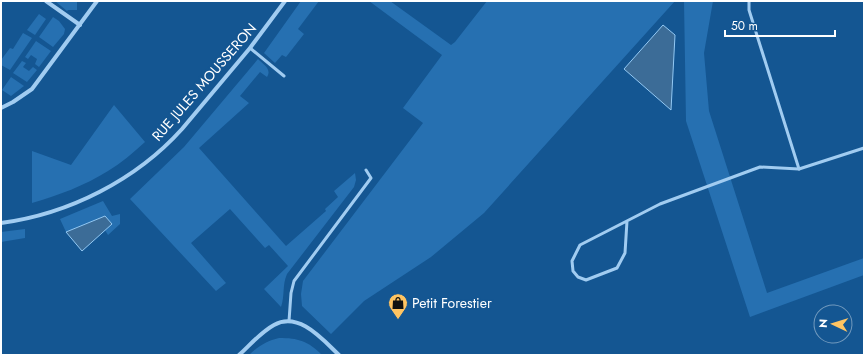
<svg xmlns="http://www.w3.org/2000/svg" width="865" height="356" viewBox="0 0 865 356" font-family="Jost,sans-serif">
<rect width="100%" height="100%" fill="#145692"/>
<!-- green -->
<g fill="#2670b1">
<polygon points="55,1 77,1 77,10 68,10 67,11"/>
<polygon points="301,1 319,1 298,29 304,34 286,57 282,55 275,63 264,53"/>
<polygon points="369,1 390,1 451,45 455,42 487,1 675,1 484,213 431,257 364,301 331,334 302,306 301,294 303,281 423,123 403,108 442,55"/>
<polygon points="684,1 713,1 704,53 709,111 767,293 864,258 864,275 750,317 686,121"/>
<polygon points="39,14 46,19 35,35 27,30"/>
<polygon points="53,17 59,21 65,29 64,34 53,47 39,37"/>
<polygon points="23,33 32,38 10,70 1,65 1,60 10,48 13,49"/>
<polygon points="36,41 51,51 39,67 35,64 37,59 31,55 28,59 25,57"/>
<path d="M258 59C264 65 272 69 267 77L260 72 240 96 249 103 199 148 286 246 326 211 325 209 338 197 334 191 355 173 356 180 354 187 287 274C282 285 285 296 281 307L264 289 288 266 269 245 265 248 230 209 191 243 226 283 216 291 130 199 184 147Z"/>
<polygon points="22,61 26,63 23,67 29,71 33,67 37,70 27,82 13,73"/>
<polygon points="11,77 24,86 11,96 2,90"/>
<path d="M114 105 145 142C133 153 121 163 108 171 84 186 59 195 32 203V151L71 165Z"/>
<polygon points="103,201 112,216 120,214 120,224 108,235 105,230 112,224 105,216 66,232 60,219"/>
<polygon points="25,229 25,238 1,242 1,232"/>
<path d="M279 338C298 338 308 341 322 355H249C258 346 267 341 279 338Z"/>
</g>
<!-- water -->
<g fill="#3c6c97" stroke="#93c9f4">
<polygon points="663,25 675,35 671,110 624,69"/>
<polygon points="105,216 112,224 82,251 66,232"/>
</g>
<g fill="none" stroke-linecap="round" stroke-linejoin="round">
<!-- lane -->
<g stroke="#a1ccf1" stroke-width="3">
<polyline points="749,1 749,10 799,169"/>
<polyline points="250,48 284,76"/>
<polyline points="627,221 625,253 617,268 586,280 578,277 573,271 572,261 580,245 660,204 760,167 799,169 864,148"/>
<polyline points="289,321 291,293 294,281 371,178 366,170"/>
</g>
<!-- street -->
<g stroke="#a1ccf1" stroke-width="4">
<polyline points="46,1 80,25"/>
<polyline points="1,108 13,102 32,89 97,1"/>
<path d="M1 223C69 214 136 180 182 129L250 48 285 1"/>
<path d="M239 355C250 345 261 332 274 325 299 311 323 340 339 355"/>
</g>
</g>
<!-- icons -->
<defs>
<g id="shop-pin" transform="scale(1)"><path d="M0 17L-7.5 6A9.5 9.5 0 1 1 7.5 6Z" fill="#ffc462" stroke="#145692"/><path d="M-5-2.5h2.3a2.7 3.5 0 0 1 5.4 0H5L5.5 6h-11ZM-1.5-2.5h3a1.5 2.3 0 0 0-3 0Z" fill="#111"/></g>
</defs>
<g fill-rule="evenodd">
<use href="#shop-pin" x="398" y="303"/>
</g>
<g text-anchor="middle" stroke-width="4" stroke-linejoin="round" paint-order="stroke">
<!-- street labels -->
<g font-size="14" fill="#fff" stroke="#145692">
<text transform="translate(204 82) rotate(-49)" y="5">RUE JULES MOUSSERON</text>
</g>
<!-- poi labels -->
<g font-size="14" fill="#fff" stroke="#145692" text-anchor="start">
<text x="412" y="308">Petit Forestier</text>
</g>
</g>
<!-- border -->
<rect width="865" height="356" fill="none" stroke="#ffffff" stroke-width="4"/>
<!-- north arrow -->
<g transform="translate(833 324) rotate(274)"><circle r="19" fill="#145692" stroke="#729abe"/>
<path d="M0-3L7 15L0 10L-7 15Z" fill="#ffc462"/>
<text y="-6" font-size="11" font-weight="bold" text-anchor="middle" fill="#ffffff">N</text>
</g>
<!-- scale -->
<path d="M725 30v6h110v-6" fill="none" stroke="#ffffff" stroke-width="2"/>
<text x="731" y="30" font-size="12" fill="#ffffff" stroke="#145692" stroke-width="3" paint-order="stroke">50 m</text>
</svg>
